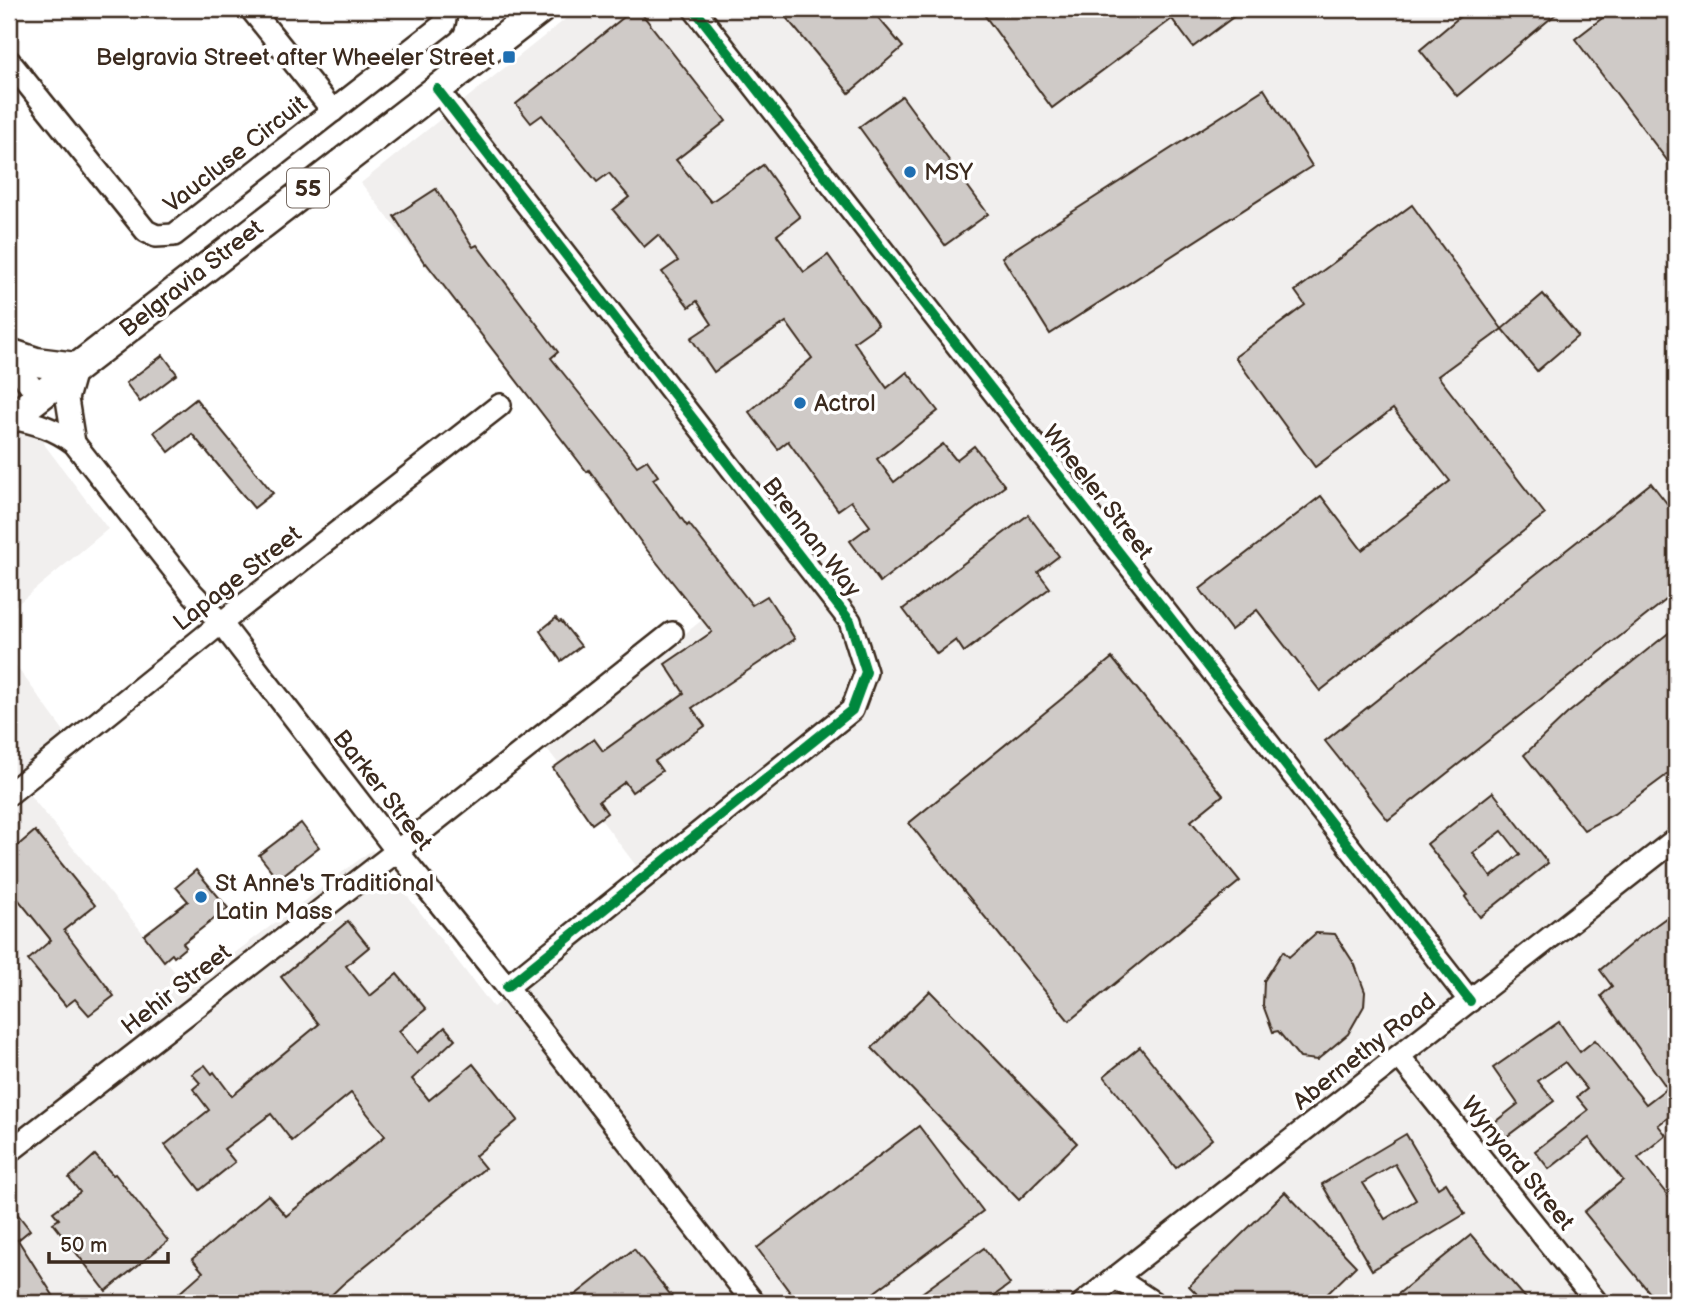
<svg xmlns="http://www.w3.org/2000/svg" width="1685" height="1312" viewBox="0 0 1685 1312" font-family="'Balsamiq Sans',sans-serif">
<rect width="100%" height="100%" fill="#fff"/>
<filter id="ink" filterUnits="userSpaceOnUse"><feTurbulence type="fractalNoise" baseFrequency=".0143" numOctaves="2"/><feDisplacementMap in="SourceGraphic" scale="14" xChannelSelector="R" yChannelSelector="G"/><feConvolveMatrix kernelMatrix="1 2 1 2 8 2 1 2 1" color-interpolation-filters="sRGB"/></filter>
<g filter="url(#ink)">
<!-- built -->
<g fill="#f1efee">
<polygon points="578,9 1676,9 1676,1303 9,1303 9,790 19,782 188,988 372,850 493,1007 650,884 545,746 702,620 361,183"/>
<polygon points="9,371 50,422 44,444 108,529 9,611"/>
<polygon points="9,656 66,734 9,777"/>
</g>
<!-- building -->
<g fill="#cfcac7" stroke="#3b2a1e" stroke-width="2" fill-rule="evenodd">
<polygon points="634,9 638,9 726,121 676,160 711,202 763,165 800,217 777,235 804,272 828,255 878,325 854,342 887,388 907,372 938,411 877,459 894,482 943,444 956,460 974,446 1005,486 880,582 850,541 870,526 851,501 838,510 788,441 778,449 749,412 812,358 786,322 714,372 691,338 712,324 697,301 689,307 662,272 678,261 658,235 644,247 613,210 629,197 609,173 597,182 542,115 531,123 516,104"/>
<polygon points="779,9 871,9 903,47 849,93"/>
<polygon points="980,9 1244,9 1193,47 1172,19 1052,108"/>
<polygon points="1469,9 1562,9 1457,96 1420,50"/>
<polygon points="1614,9 1676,9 1676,172 1575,39"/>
<polygon points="1264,89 1312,166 1050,334 1002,257"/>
<polygon points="902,96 988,214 945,245 859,127"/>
<polygon points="436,189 473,247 477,245 558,352 551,358 627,453 637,466 647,460 658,476 653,479 687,526 689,524 752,605 767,596 795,639 692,708 705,726 655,761 662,771 632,792 625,782 599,801 607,813 592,824 553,768 594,739 603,751 684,693 665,664 712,632 643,545 589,470 587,472 426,263 425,264 394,216"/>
<polygon points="1412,205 1502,329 1438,376 1545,514 1320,691 1257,610 1231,630 1200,589 1321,496 1362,550 1450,481 1393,409 1315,467 1235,357 1305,305 1295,291"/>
<polygon points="1543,294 1578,336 1537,371 1502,329"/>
<polygon points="163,355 177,374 140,402 126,383"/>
<polygon points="196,399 273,493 254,508 192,434 169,452 154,432"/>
<polygon points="1651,483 1676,515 1676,592 1388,820 1325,741"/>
<polygon points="1028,515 1059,556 1038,572 1050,588 964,652 956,640 937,654 903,609"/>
<polygon points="556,618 559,622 561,621 581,646 561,661 540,631"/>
<polygon points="1676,627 1676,768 1614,814 1584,830 1524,755 1567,714"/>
<polygon points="1112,658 1223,795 1191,821 1240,881 1069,1021 909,823"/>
<path d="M1493 792 1548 863 1480 917 1465 897 1468 895 1427 844ZM1502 831 1520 854 1491 877 1473 853Z"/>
<polygon points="301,823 319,847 278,879 259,855"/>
<polygon points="35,831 95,905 64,930 114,996 89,1015 75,999 66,1006 28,960 51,940 9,888 9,867 14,862 9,853"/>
<polygon points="196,870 228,908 183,943 186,947 174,957 172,954 164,961 144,935 188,901 176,887"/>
<polygon points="1670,915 1676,924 1676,1112 1658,1125 1666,1135 1638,1158 1676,1206 1676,1303 1658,1303 1584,1212 1623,1180 1589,1138 1549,1169 1535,1151 1588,1110 1577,1097 1587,1089 1565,1062 1538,1081 1554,1101 1502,1140 1491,1125 1518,1104 1493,1068 1559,1022 1580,1052 1595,1040 1646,1104 1667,1088 1601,996 1612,986 1600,970 1637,939"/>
<polygon points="348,921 369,947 346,966 370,996 397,974 426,1009 399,1031 417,1053 445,1027 455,1039 412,1079 429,1100 473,1064 518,1120 475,1156 485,1168 343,1284 323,1303 168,1303 203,1272 192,1259 268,1195 286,1216 385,1136 351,1093 292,1141 271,1114 224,1149 235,1162 200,1190 165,1145 209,1110 193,1089 200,1083 192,1074 205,1065 212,1074 214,1072 232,1096 319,1024 281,977"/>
<polygon points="1316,933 1335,934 1355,965 1365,992 1364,1006 1348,1034 1317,1060 1300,1058 1278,1031 1273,1032 1263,1005 1264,981 1283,951 1289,957"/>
<polygon points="930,991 1077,1143 1019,1200 872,1048"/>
<polygon points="1140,1047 1212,1139 1176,1168 1104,1076"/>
<polygon points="919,1126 983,1211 860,1303 798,1303 757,1248"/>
<path d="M1406 1134 1438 1188 1446 1183 1465 1214 1372 1270 1322 1184ZM1395 1164 1416 1200 1385 1219 1363 1183Z"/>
<polygon points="95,1155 113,1175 115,1174 168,1241 106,1291 53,1223 59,1219 53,1212 80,1192 69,1178"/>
<polygon points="1285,1192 1356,1266 1318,1303 1206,1303 1189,1286"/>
<polygon points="9,1203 30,1230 18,1240 58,1303 9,1303"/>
<polygon points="1471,1235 1530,1303 1387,1303"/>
<polygon points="984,1248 1010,1284 984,1303 908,1303"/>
<polygon points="634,1249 677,1303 565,1303"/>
</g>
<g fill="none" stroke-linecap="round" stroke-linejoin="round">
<!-- minor casing -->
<g stroke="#3b2a1e" stroke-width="26">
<g id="minor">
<polyline points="251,9 333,111"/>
<polyline points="694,9 1470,1001"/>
<polyline points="9,61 146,231 156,236 174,235 444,24 447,9"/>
<polyline points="437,89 850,621 866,672 852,710 507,987"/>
<polyline points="9,358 39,396"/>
<path d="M12 418C36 423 54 428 74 443L192 593 221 623 397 851 507 987 754 1303"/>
<polyline points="74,443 67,399 76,367"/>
<polyline points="9,794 221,623 500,405"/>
<polyline points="1399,1056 1597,1303"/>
<polyline points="9,1152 397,851 672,633"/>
<polyline points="1116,1278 1154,1303"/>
<polyline points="1083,1303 1676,839"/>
</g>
</g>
<!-- major casing -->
<g stroke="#3b2a1e" stroke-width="33">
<g id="major">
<polyline points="9,353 36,362 76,367"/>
<polyline points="9,420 541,9"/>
</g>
</g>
<!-- minor -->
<use href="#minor" stroke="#fff" stroke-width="21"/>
<!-- major -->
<use href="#major" stroke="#fff" stroke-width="28"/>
<!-- cycleway casing -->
<g stroke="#fff" stroke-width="15">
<g id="cycleway">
<polyline points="694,9 1470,1001"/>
<polyline points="437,89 850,621 866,672 852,710 507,987"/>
</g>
</g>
<!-- cycleway -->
<use href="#cycleway" stroke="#00873e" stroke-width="10"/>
</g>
</g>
<!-- markers -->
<g fill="#1f6fb2" stroke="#fff" stroke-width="2.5">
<rect x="502" y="50" width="14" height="14" rx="3.5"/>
<circle cx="910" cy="172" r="7"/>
<circle cx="800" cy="403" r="7"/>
<circle cx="201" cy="897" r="7"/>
</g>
<g text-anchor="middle" stroke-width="7" stroke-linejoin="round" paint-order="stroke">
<!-- shield labels -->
<rect fill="#fff" stroke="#766a62" stroke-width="2" x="287" y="168.5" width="42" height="39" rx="5"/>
<g font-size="23" font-weight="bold" fill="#3b2a1e">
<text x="308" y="196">55</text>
</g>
<!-- poi labels -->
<g font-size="24" fill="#3b2a1e" stroke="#fff" text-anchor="start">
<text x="495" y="65" text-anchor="end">Belgravia Street after Wheeler Street</text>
<text x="924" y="180">MSY</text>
<text x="814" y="411">Actrol</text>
<text x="215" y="891">St Anne's Traditional<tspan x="215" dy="28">Latin Mass</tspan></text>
</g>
<!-- street labels -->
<g font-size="24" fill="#3b2a1e" stroke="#fff">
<text transform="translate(235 154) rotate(-38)" y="8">Vaucluse Circuit</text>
<text transform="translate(191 278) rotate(-38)" y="8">Belgravia Street</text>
<text transform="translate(1098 492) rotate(52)" y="8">Wheeler Street</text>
<text transform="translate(812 537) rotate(52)" y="8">Brennan Way</text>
<text transform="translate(237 578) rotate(-38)" y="8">Lapage Street</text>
<text transform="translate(383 790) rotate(52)" y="8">Barker Street</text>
<text transform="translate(176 989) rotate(-38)" y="8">Hehir Street</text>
<text transform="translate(1364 1051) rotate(-38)" y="8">Abernethy Road</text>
<text transform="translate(1518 1163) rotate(51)" y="8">Wynyard Street</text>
</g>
</g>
<!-- margin -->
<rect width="1685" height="1312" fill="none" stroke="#fff" stroke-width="35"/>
<rect x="18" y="18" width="1650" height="1277" fill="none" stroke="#3b2a1e" stroke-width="2.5" filter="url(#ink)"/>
<!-- scale -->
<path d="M49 1252v10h119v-10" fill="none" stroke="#3b2a1e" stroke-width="3.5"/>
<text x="60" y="1252" font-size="21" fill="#3b2a1e" stroke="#ffffff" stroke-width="5" paint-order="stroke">50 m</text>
</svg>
